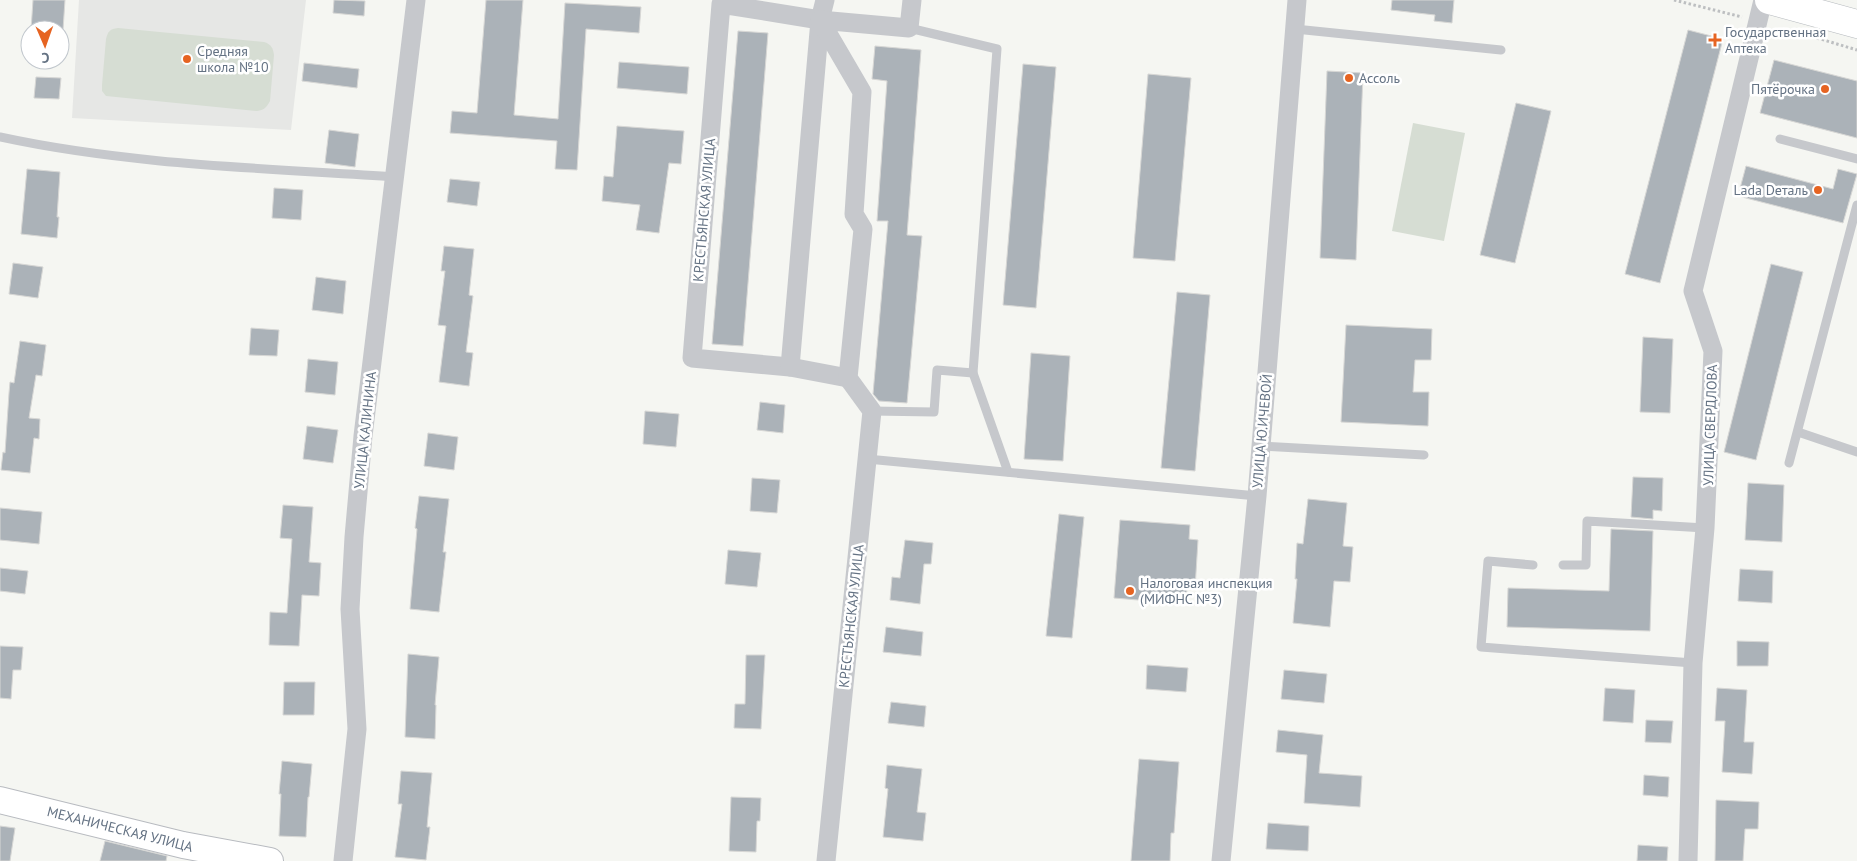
<svg xmlns="http://www.w3.org/2000/svg" width="1857" height="861" viewBox="0 0 1857 861" font-family="'PT Sans',sans-serif">
<rect width="100%" height="100%" fill="#f5f6f2"/>
<!-- built -->
<polygon fill="#e6e7e5" points="79,0 306,0 291,130 72,118"/>
<!-- green -->
<g fill="#d6ddd3">
<path d="M118 28 264 42C271 44 273 48 274 55L270 101C266 108 264 110 257 111L106 96 102 91V85L106 39C108 31 110 29 118 28Z"/>
<polygon points="1413,123 1465,133 1444,241 1392,231"/>
</g>
<!-- building -->
<g fill="#abb2b8" stroke="#d7d7d5">
<polygon points="33,0 65,0 63,30 31,30"/>
<polygon points="334,0 365,1 364,16 333,13"/>
<polygon points="486,0 523,0 514,115 558,119 565,3 641,7 639,33 586,29 577,170 555,169 557,141 450,133 452,111 477,113"/>
<polygon points="1392,0 1454,0 1452,23 1434,21 1435,15 1391,10"/>
<polygon points="1688,30 1723,39 1660,283 1625,274"/>
<polygon points="738,31 768,33 743,346 712,344"/>
<polygon points="875,46 921,50 907,235 922,236 907,403 879,401 873,394 888,221 877,221 887,81 872,79"/>
<polygon points="1774,60 1857,81 1857,138 1760,113"/>
<polygon points="619,62 689,67 687,94 617,88"/>
<polygon points="304,63 359,69 357,88 302,81"/>
<polygon points="1023,64 1056,67 1036,308 1003,305"/>
<polygon points="1327,71 1363,73 1356,260 1320,258"/>
<polygon points="1148,74 1191,78 1175,261 1133,258"/>
<polygon points="36,77 61,78 59,99 34,98"/>
<polygon points="1516,103 1551,111 1515,263 1480,255"/>
<polygon points="617,126 684,131 681,164 669,163 659,233 636,230 640,205 602,201 604,176 613,177"/>
<polygon points="329,130 359,134 355,167 325,163"/>
<polygon points="1746,166 1833,189 1838,169 1857,174 1843,223 1738,196"/>
<polygon points="27,169 60,172 57,217 59,217 57,238 21,234"/>
<polygon points="450,179 480,182 477,206 447,202"/>
<polygon points="274,188 303,190 301,220 272,218"/>
<polygon points="444,246 474,249 469,295 473,296 466,352 473,353 469,386 439,382 446,326 438,325 445,271 441,271"/>
<polygon points="13,263 43,267 38,298 9,294"/>
<polygon points="1771,264 1803,272 1756,460 1724,452"/>
<polygon points="316,277 346,281 343,314 312,310"/>
<polygon points="1177,292 1210,295 1195,471 1161,468"/>
<polygon points="1346,325 1432,329 1431,360 1415,360 1413,392 1429,392 1428,426 1341,422"/>
<polygon points="251,328 279,330 277,356 249,355"/>
<polygon points="1643,337 1673,339 1670,413 1640,412"/>
<polygon points="20,341 46,345 42,376 36,375 29,418 40,419 39,439 34,438 30,473 1,470 3,452 5,453 9,393 10,382 14,383"/>
<polygon points="1031,353 1070,356 1063,461 1024,459"/>
<polygon points="308,359 338,362 335,395 305,392"/>
<polygon points="760,402 785,405 783,433 757,430"/>
<polygon points="645,411 679,414 676,447 643,444"/>
<polygon points="307,426 338,430 333,463 303,459"/>
<polygon points="428,433 458,437 454,470 424,466"/>
<polygon points="1633,477 1663,478 1662,511 1653,510 1653,519 1631,517"/>
<polygon points="752,478 780,480 777,513 750,511"/>
<polygon points="1748,483 1784,485 1782,542 1745,540"/>
<polygon points="419,496 449,499 443,552 446,552 439,612 410,609 417,529 415,528"/>
<polygon points="1308,499 1347,503 1343,546 1353,547 1350,582 1334,581 1330,627 1293,623 1297,579 1295,579 1297,543 1303,544"/>
<polygon points="283,505 313,507 309,562 321,563 319,596 302,595 299,646 269,645 270,612 287,613 292,539 280,538"/>
<polygon points="0,508 42,512 39,544 0,540"/>
<polygon points="1059,514 1084,517 1072,638 1046,636"/>
<polygon points="1120,520 1190,525 1189,539 1198,540 1195,589 1187,588 1186,604 1114,598"/>
<polygon points="1611,529 1653,531 1650,631 1507,627 1508,588 1609,591"/>
<polygon points="905,540 933,543 931,564 924,564 920,604 890,600 892,577 900,578"/>
<polygon points="728,550 761,553 757,587 725,584"/>
<polygon points="0,568 28,571 25,594 0,591"/>
<polygon points="1740,569 1773,571 1772,603 1738,601"/>
<polygon points="886,627 923,632 921,656 883,652"/>
<polygon points="1737,641 1769,642 1768,666 1737,666"/>
<polygon points="0,646 23,647 21,670 13,670 11,699 0,698"/>
<polygon points="408,654 439,657 435,705 436,705 435,739 405,737"/>
<polygon points="746,655 765,655 761,729 734,728 735,704 745,704"/>
<polygon points="1147,665 1188,668 1186,692 1146,689"/>
<polygon points="1284,670 1327,674 1324,703 1281,699"/>
<polygon points="284,682 315,682 314,715 283,715"/>
<polygon points="1605,688 1635,690 1633,723 1603,721"/>
<polygon points="1717,688 1747,690 1744,742 1754,742 1752,774 1722,772 1725,721 1715,721"/>
<polygon points="891,702 926,706 924,727 888,723"/>
<polygon points="1646,720 1673,721 1671,743 1645,742"/>
<polygon points="1278,730 1323,735 1319,773 1362,776 1360,807 1304,803 1307,755 1276,752"/>
<polygon points="1139,759 1179,762 1174,833 1171,833 1170,861 1131,861"/>
<polygon points="282,761 312,764 309,797 308,797 306,837 279,836 281,794 279,794"/>
<polygon points="887,765 922,769 917,812 926,813 923,841 883,837 888,789 885,788"/>
<polygon points="401,771 432,773 427,827 430,827 426,860 395,857 402,804 398,804"/>
<polygon points="1644,775 1669,777 1668,797 1643,795"/>
<polygon points="731,797 761,798 760,821 757,821 756,852 729,851"/>
<polygon points="1716,800 1759,802 1758,829 1745,829 1743,861 1715,861"/>
<polygon points="1268,823 1309,826 1308,851 1266,849"/>
<polygon points="0,826 15,828 10,861 0,861"/>
<polygon points="105,841 167,856 166,861 100,861"/>
<polygon points="1638,845 1668,847 1667,861 1637,861"/>
</g>
<g fill="none" stroke-linecap="round" stroke-linejoin="round">
<!-- secondary casing -->
<g stroke="#b8bbc0" stroke-width="28">
<polyline id="secondary" points="0,800 183,845 270,861"/>
</g>
<!-- primary casing -->
<g stroke="#b6b9be" stroke-width="29">
<polyline id="primary" points="1769,0 1857,24"/>
</g>
<!-- path -->
<g stroke="#bdbfc1" stroke-width="3" stroke-dasharray="2.5 2.5" stroke-linecap="butt">
<polyline points="1674,0 1742,17"/>
<polyline points="1817,38 1857,50"/>
</g>
<!-- lane -->
<g stroke="#c6c8cc" stroke-width="9">
<polyline points="1295,29 1501,50"/>
<path d="M0 137C129 165 264 168 396 177"/>
<polyline points="1780,139 1857,159"/>
<polyline points="973,373 1008,472"/>
<polyline points="872,411 934,412 937,370 973,373 997,49 909,28"/>
<polyline points="1798,432 1857,452"/>
<polyline points="1261,446 1424,455"/>
<polyline points="867,459 1257,496"/>
<polyline points="1789,463 1857,205"/>
<polyline points="1533,565 1488,561 1481,647 1693,663"/>
<polyline points="1563,565 1586,565 1587,521 1705,528"/>
</g>
<!-- street -->
<g stroke="#c6c8cc" stroke-width="19">
<polyline points="825,0 820,20 721,4 692,358 790,367 848,378"/>
<polyline points="790,367 820,20"/>
<polyline points="343,861 357,729 350,609 354,537 363,436 416,0"/>
<polyline points="826,861 872,411 848,378 863,229 854,214 862,92 820,20 909,28 912,0"/>
<polyline points="1221,861 1257,496 1297,0"/>
<polyline points="1688,861 1693,663 1705,528 1713,351 1693,291 1763,0"/>
</g>
<!-- secondary -->
<use href="#secondary" stroke="#fff" stroke-width="26"/>
<!-- primary -->
<use href="#primary" stroke="#fff" stroke-width="28"/>
</g>
<!-- markers -->
<g fill="#e66422" stroke="#fff" stroke-width="2">
<path d="M1712.5 32.5h5v5h5v5h-5v5h-5v-5h-5v-5h5z"/>
<circle cx="187" cy="59" r="5"/>
<circle cx="1349" cy="78" r="5"/>
<circle cx="1825" cy="89" r="5"/>
<circle cx="1818" cy="190" r="5"/>
<circle cx="1130" cy="591" r="5"/>
</g>
<g text-anchor="middle" stroke-width="5" stroke-linejoin="round" paint-order="stroke">
<!-- poi labels -->
<g font-size="14" fill="#647283" stroke="#fff" text-anchor="start">
<text x="1725" y="37">Государственная<tspan x="1725" dy="16">Аптека</tspan></text>
<text x="197" y="56">Средняя<tspan x="197" dy="16">школа №10</tspan></text>
<text x="1359" y="83">Ассоль</text>
<text x="1815" y="94" text-anchor="end">Пятёрочка</text>
<text x="1808" y="195" text-anchor="end">Lada Dеталь</text>
<text x="1140" y="588">Налоговая инспекция<tspan x="1140" dy="16">(МИФНС №3)</tspan></text>
</g>
<!-- street labels -->
<g font-size="14" fill="#647283" stroke="#fff">
<text transform="translate(704 210) rotate(-85)" y="5">КРЕСТЬЯНСКАЯ УЛИЦА</text>
<text transform="translate(1710 425) rotate(-88)" y="5">УЛИЦА СВЕРДЛОВА</text>
<text transform="translate(365 430) rotate(-84)" y="5">УЛИЦА КАЛИНИНА</text>
<text transform="translate(1262 431) rotate(-85)" y="5">УЛИЦА Ю.ИЧЕВОЙ</text>
<text transform="translate(851 616) rotate(-84)" y="5">КРЕСТЬЯНСКАЯ УЛИЦА</text>
<text transform="translate(120 829) rotate(14)" y="5">МЕХАНИЧЕСКАЯ УЛИЦА</text>
</g>
</g>
<!-- north arrow -->
<g transform="translate(45 45) rotate(178)"><circle r="24" fill="#ffffff" stroke="#c1c7cd"/>
<path d="M0-4L9 19L0 12L-9 19Z" fill="#e66422"/>
<text y="-8" font-size="14" font-weight="bold" text-anchor="middle" fill="#647283">С</text>
</g>
</svg>
